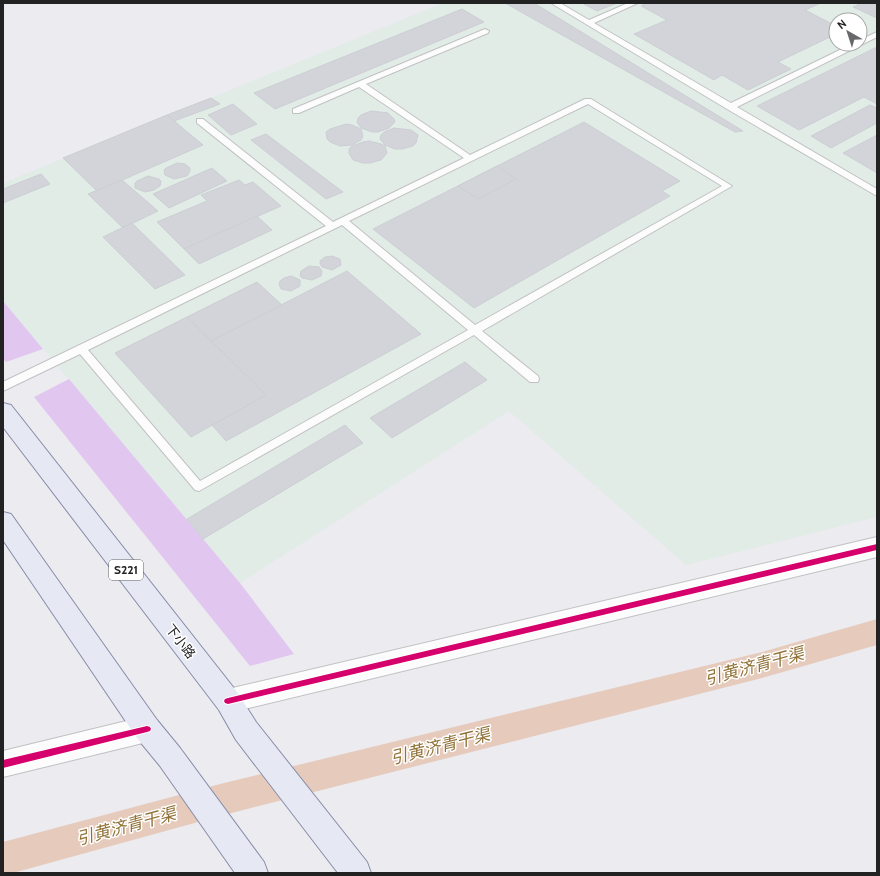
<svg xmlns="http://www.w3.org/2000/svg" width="880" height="876" viewBox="0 0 880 876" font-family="Cabin,'Noto Sans SC',sans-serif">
<rect width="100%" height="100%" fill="#ebebf0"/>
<!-- industrial -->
<path fill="#e1ece7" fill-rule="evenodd" d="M443 3H872L877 5V517L686 565 509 411 240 583 3 301V183ZM836 20H860V44H836Z"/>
<!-- grass -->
<g fill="#e1c7f0">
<polygon points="3,301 43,349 6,362 3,359"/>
<polygon points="69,379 240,583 294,654 250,666 34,397"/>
</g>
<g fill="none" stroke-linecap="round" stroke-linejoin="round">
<!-- canal -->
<polygon fill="#e6cbbc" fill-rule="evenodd" points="877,619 877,645 762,678 220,816 13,873 3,873 3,842 220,784 762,652"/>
</g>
<!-- building -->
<g fill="#d3d4d9" stroke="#ccced3">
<polygon points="505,3 534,3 743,131 735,132"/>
<polygon points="582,3 617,3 597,11"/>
<polygon points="647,3 821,3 805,10 836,26 836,34 778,62 791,69 748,90 722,75 714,80 634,34 667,20 641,6"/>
<polygon points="862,3 872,3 877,5 877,18 853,7"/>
<polygon points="462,9 484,22 275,109 254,93"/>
<polygon points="877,47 877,104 864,97 799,130 757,106"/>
<polygon points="211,98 220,104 174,121 167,115"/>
<polygon points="233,104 257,124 231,135 208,115"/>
<polygon points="870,105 877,108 877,123 831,148 811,136"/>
<polygon points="371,111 388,113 394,119 395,122 389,128 378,132 372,132 361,128 357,122 358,118 361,115"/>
<polygon points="167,115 203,145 97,191 63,158"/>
<polygon points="584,122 680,181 662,191 670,196 474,308 373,229"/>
<polygon points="346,124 352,125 361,129 363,136 361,140 352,145 340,146 330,142 327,139 326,132 330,129"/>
<polygon points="394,128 411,130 418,135 416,143 413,146 402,149 395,149 385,145 380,139 381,135 384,132"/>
<polygon points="266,134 343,192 326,199 251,140"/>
<polygon points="877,135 877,173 843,153"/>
<polygon points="363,142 369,141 381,144 385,146 387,153 381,160 370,163 363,163 353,160 349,153 349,149 352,146"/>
<polygon points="177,163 185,164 190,168 190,171 187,176 174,179 165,175 164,170 166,168"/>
<polygon points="497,166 516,179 478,199 458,186"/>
<polygon points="212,168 227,181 169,208 153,194"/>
<polygon points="41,174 50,184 3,203 3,189"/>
<polygon points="148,176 159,179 161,181 160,186 154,190 145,192 135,188 135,183 137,181"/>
<polygon points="122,180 158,211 123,228 88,194"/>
<polygon points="239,180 245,185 253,182 281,206 184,249 157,222 207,201 201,195"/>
<polygon points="257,216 272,230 199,264 184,249"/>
<polygon points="132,223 185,275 155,289 103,237"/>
<polygon points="332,256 340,259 341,265 332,270 322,267 320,263 320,261 325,257"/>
<polygon points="309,266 319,267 322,271 321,276 312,280 302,278 300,276 301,271"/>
<polygon points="347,271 421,334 226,441 212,425 266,395 211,341"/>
<polygon points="291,276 300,280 300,286 291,291 281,289 279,284 280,281 284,278"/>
<polygon points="257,282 282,305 211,341 187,317"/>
<polygon points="187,317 266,395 191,437 115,353"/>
<polygon points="465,362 487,380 392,438 370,418"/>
<polygon points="345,425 363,443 203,539 187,519"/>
</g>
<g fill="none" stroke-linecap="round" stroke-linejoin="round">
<!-- lane casing -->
<g stroke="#c1c1c3" stroke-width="2">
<g id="lane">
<polygon points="551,3 560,3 589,20 628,3 638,3 594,23 731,103 852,44 860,44 860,40 877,32 877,37 737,107 877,189 877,196 727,109"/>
<path d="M485 29 489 31 488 33 366 84 470 155 585 99H591L732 186 482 331 538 376 539 379 538 382H530L474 335 199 491 195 490 80 354 3 391V382L326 226 197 123V119H203L333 222 464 158 359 87 299 113H293V109ZM588 104 722 186 475 325 349 221ZM342 225 468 330 200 481 88 350Z"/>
</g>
</g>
<!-- street casing -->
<g stroke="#c1c1c3" stroke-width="2">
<g id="street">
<polygon points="877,537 877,557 228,713 219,710 215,701 219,692 228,689"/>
<polygon points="147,716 157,720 161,729 157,738 147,742 3,777 3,751"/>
</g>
</g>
<!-- primary casing -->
<g stroke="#868ca7" stroke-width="2">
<g id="primary">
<polygon points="3,403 11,405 237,692 256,722 367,862 371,873 338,873 236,740 219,710 3,427"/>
<polygon points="3,512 11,514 157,720 180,748 264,862 268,873 235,873 160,766 137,738 3,540"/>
</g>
</g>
<!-- lane -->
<use href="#lane" fill="#fcfcfd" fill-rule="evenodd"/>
<!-- street -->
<use href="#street" fill="#fcfcfd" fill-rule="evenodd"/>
<!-- primary -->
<use href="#primary" fill="#e6e9f3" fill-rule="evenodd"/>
<!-- cycleway casing -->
<g stroke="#fff" stroke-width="2">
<g id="cycleway">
<polygon points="877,544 877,550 228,704 225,703 224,701 225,699 228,698"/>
<polygon points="147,726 150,727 151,729 150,731 147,732 3,768 3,760"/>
</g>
</g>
<!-- cycleway -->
<use href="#cycleway" fill="#d6006c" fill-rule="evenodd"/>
</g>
<g text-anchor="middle" stroke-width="3" stroke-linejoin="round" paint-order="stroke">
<!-- shield labels -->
<rect fill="#fff" stroke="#646464" stroke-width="1" x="109" y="560" width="34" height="20" rx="3"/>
<g font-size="12" font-weight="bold" fill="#222">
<text x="126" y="574">S221</text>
</g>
<!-- street labels -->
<g font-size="13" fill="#222" stroke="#fff">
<text transform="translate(181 641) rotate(52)" y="5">下小路</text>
</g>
<!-- near-water labels -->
<g font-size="17" font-style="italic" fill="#917237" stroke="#fff">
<text transform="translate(754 666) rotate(-15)" y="6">引黄济青干渠</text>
<text transform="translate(440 746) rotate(-14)" y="6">引黄济青干渠</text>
<text transform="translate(126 826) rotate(-15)" y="6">引黄济青干渠</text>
</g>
</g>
<!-- border -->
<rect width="880" height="876" fill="none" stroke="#222222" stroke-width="8"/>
<!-- north arrow -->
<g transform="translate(848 32) rotate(321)"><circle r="19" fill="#ffffff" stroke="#a7a7a7"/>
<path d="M0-3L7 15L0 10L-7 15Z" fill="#68686a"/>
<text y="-6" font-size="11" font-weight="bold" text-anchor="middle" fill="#222222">N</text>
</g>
</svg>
